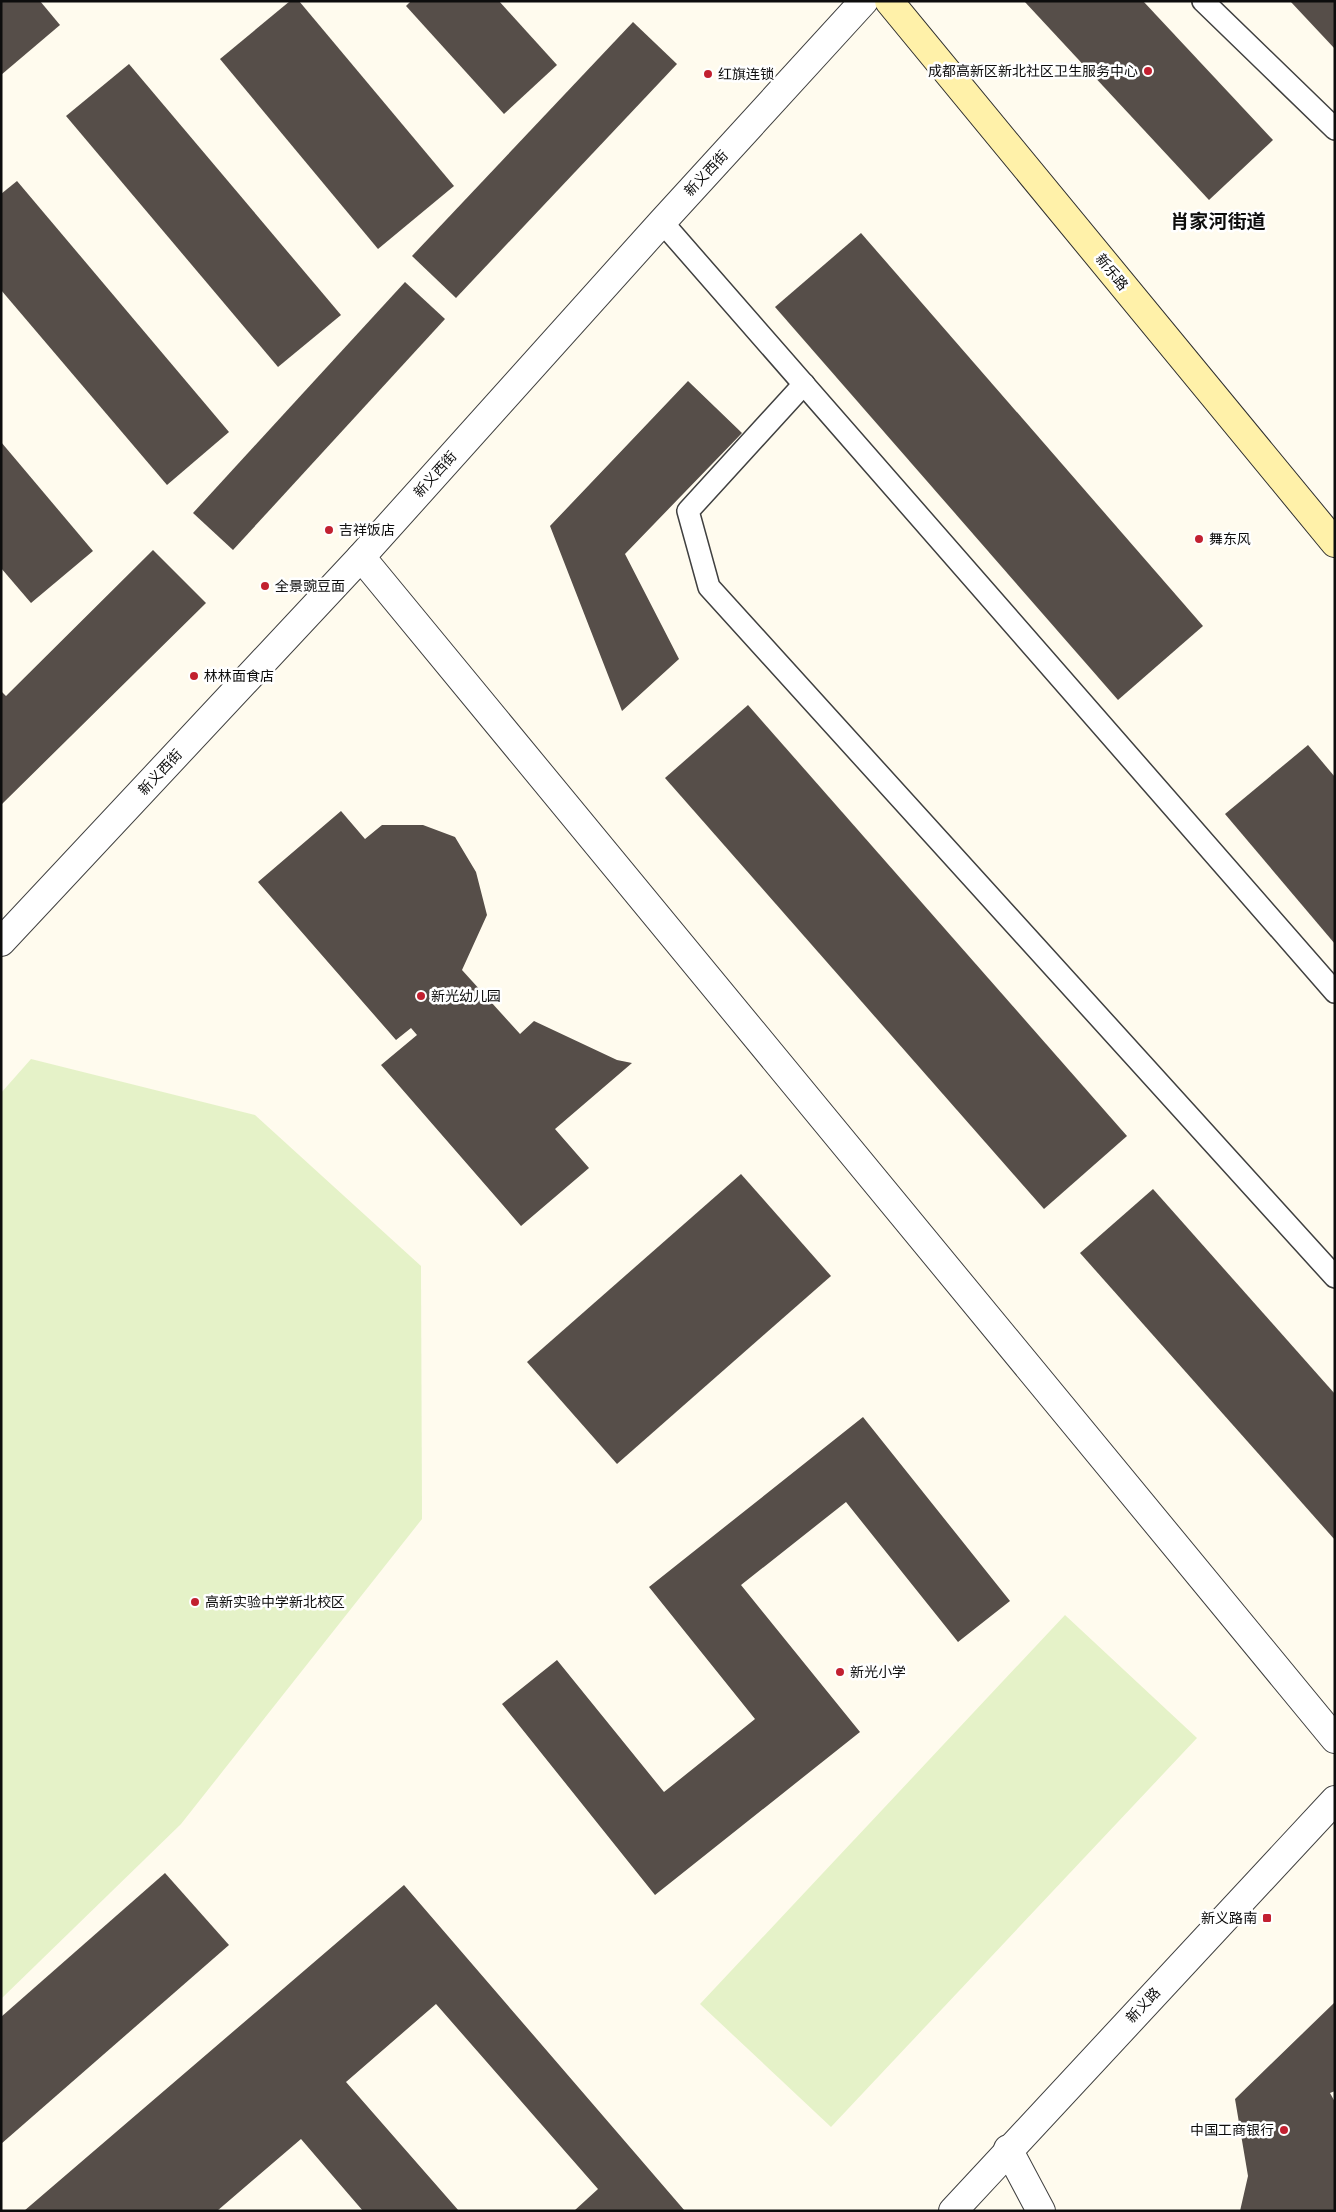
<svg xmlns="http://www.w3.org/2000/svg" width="1336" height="2212" viewBox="0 0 1336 2212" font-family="Literata,'Noto Sans SC',serif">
<rect width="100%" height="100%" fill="#fffbee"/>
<!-- pitch -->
<g fill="#e5f2c8">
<polygon points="31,1059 255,1115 421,1266 422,1519 181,1824 1,1999 1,1093"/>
<polygon points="1065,1615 1197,1738 831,2127 700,2004"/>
</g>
<!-- building -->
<g fill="#564e49">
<polygon points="1,1 40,1 60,25 1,75"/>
<polygon points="290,1 299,1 454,186 378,249 220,59"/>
<polygon points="411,1 499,1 557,65 504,114 406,6"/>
<polygon points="1024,1 1143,1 1273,140 1209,200"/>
<polygon points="1290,1 1335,1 1335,49"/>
<polygon points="633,22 677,64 456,298 412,256"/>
<polygon points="129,64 341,315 278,367 66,116"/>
<polygon points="17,181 229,432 167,485 1,290 1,194"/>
<polygon points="861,233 1203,626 1118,700 775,307"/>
<polygon points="405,282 445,319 233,550 193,513"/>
<polygon points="688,381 742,433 625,554 679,659 622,711 550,526"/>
<polygon points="1,442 93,551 31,603 1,568"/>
<polygon points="153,550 206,603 1,805 1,691 6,696"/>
<polygon points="748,705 1127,1136 1044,1209 665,778"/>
<polygon points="1308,745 1335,777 1335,944 1225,814"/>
<polygon points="341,811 365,839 382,825 423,825 455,837 476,872 487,915 462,970 520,1034 534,1021 617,1060 632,1063 555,1129 589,1168 521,1226 381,1065 417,1035 411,1028 396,1040 258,882"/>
<polygon points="741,1174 831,1276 617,1464 527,1362"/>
<polygon points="1153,1189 1335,1394 1335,1540 1080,1253"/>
<polygon points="863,1417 1010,1601 958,1642 846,1502 741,1585 860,1732 655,1895 502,1704 557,1660 664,1792 755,1719 649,1587"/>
<polygon points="165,1873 229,1945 1,2144 1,2017"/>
<polygon points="404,1885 685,2211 574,2211 598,2189 436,2004 346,2082 459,2211 363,2211 301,2139 217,2211 24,2211"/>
<polygon points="1335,2002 1335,2091 1330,2093 1335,2102 1335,2211 1240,2211 1248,2176 1235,2099"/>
</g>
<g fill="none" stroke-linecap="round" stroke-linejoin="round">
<!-- lane casing -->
<g stroke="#404040" stroke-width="24">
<g id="lane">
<polyline points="1203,1 1335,129"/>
<polyline points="662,222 1335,992"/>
<polyline points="804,384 688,511 709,587 1335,1277"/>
</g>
</g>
<!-- street casing -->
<g stroke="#404040" stroke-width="30">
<g id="street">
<polyline points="361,557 1335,1739"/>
<polyline points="1,942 361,557 662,222 864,1"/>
<polyline points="1008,2149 1041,2211"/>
<polyline points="953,2211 1335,1800"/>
</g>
</g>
<!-- secondary casing -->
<g stroke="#2f2f2f" stroke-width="30">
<polyline id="secondary" points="889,1 1335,543"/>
</g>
<!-- lane -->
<use href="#lane" stroke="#fff" stroke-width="21"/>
<!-- street -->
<use href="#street" stroke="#fff" stroke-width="28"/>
<!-- secondary -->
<use href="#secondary" stroke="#fff1a9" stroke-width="28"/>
</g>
<!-- markers -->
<g fill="#c22030" stroke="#fff" stroke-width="2">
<circle cx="1148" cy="71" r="5"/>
<circle cx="708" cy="74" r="5"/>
<circle cx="329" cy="530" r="5"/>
<circle cx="1199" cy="539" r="5"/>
<circle cx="265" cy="586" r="5"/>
<circle cx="194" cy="676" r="5"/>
<circle cx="421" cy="996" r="5"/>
<circle cx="195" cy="1602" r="5"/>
<circle cx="840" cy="1672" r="5"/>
<rect x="1262" y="1913" width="10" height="10" rx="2.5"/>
<circle cx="1284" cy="2130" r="5"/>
</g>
<g text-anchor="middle" stroke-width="5" stroke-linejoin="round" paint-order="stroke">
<!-- poi labels -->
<g font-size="14" fill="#0d0d0d" stroke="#fff" text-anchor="start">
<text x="1138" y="76" text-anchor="end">成都高新区新北社区卫生服务中心</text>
<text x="718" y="79">红旗连锁</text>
<text x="339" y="535">吉祥饭店</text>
<text x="1209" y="544">舞东风</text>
<text x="275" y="591">全景豌豆面</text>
<text x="204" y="681">林林面食店</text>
<text x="431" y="1001">新光幼儿园</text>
<text x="205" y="1607">高新实验中学新北校区</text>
<text x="850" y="1677">新光小学</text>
<text x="1257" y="1923" text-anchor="end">新义路南</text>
<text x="1274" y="2135" text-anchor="end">中国工商银行</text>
</g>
<!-- street labels -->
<g font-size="14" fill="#0d0d0d" stroke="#fff">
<text transform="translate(706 173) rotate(-47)" y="5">新义西街</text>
<text transform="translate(1112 272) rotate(51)" y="5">新乐路</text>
<text transform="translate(435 474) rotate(-48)" y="5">新义西街</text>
<text transform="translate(160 772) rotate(-47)" y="5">新义西街</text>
<text transform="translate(1143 2005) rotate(-47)" y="5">新义路</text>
</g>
<!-- district labels -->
<g font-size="19" font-weight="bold" fill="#0d0d0d" stroke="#fff">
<text x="1218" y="228">肖家河街道</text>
</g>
</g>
<!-- border -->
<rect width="1336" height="2212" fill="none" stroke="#0d0d0d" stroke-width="5"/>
</svg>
